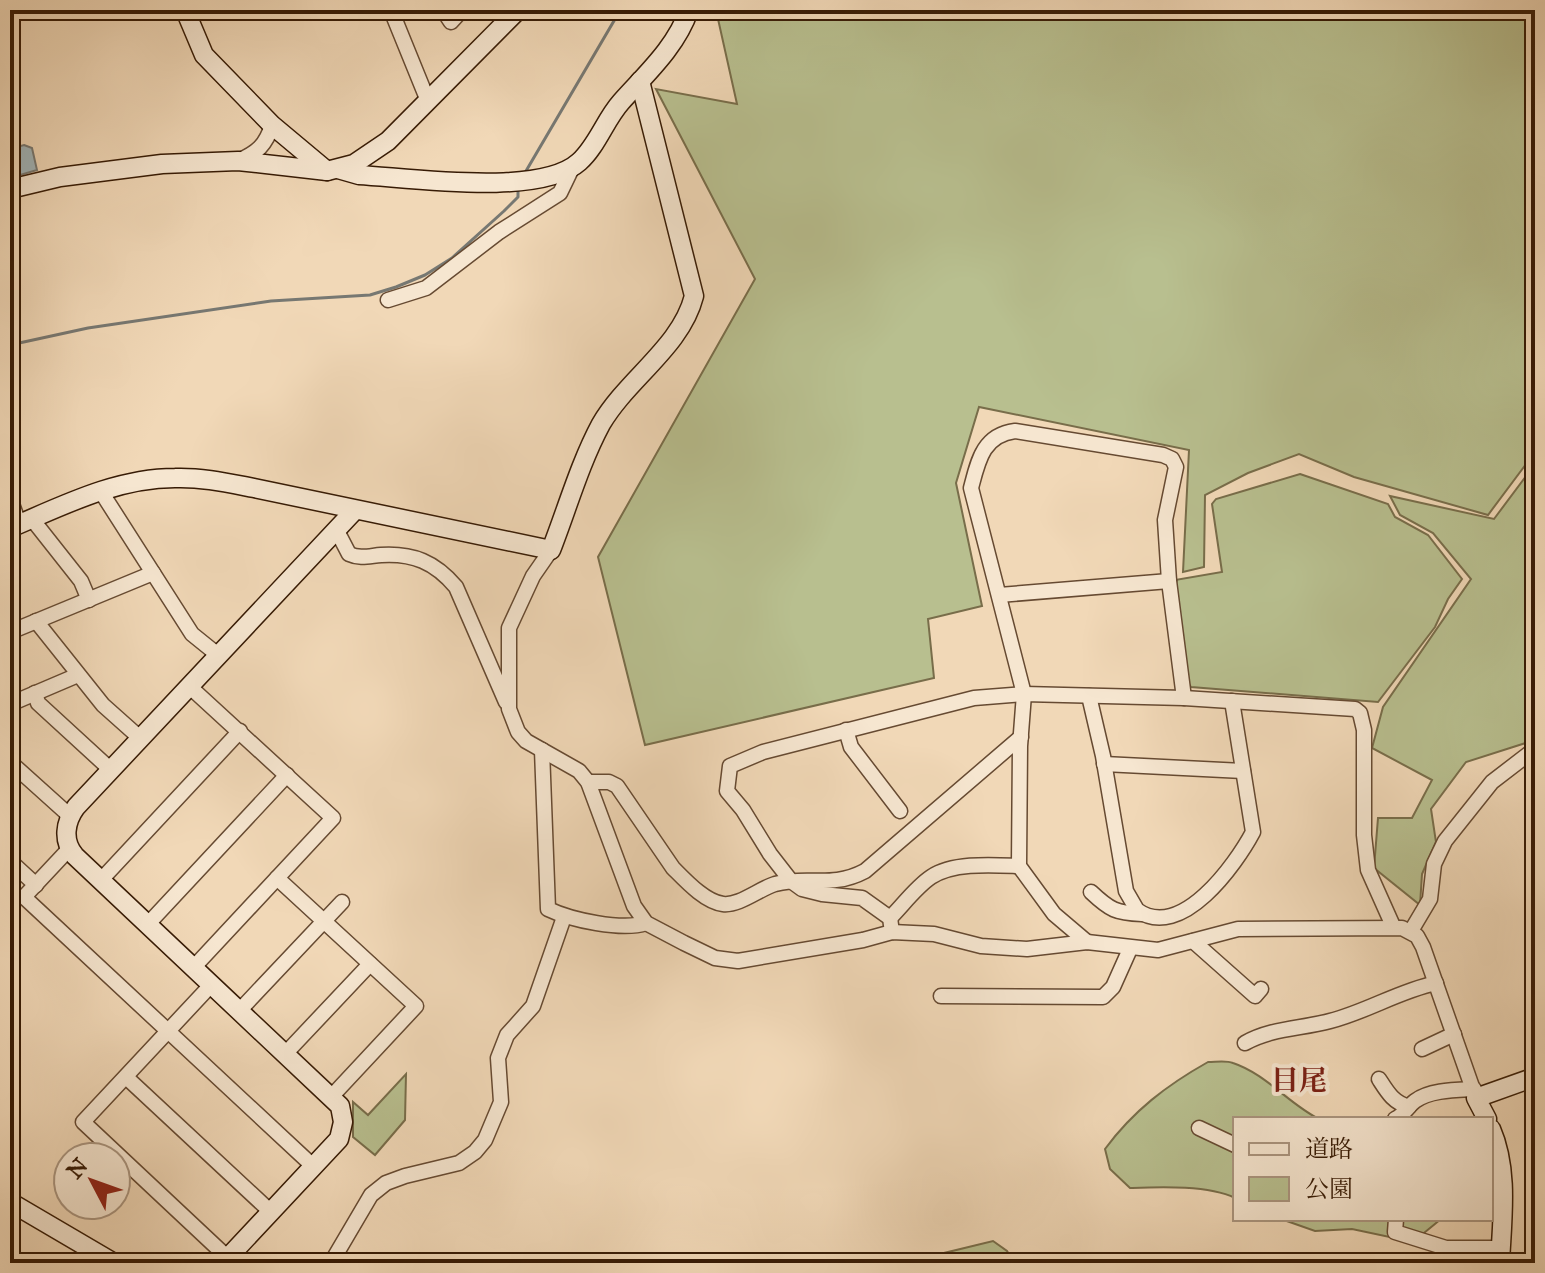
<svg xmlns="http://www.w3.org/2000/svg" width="1545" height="1273" viewBox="0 0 1545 1273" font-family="'IM FELL Great Primer','Noto Serif JP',serif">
<rect width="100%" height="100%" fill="#f1d8b7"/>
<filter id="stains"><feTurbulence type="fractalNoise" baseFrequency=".0025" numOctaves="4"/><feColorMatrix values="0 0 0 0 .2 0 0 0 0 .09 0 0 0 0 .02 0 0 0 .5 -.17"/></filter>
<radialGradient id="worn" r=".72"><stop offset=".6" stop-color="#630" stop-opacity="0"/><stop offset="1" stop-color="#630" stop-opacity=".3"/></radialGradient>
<!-- green -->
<g fill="#b8bf8f" stroke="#786d4a" stroke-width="2">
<polygon points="716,10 1535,10 1535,452 1488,515 1354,477 1299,454 1248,473 1205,495 1204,567 1183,572 1189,450 979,407 956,483 982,606 928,619 934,678 645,745 598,557 755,279 656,89 737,104"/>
<polygon points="1535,464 1535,740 1466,762 1431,809 1436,842 1422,874 1420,905 1374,868 1378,818 1412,818 1432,780 1372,748 1383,707 1471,579 1433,533 1400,515 1390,496 1494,519"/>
<polygon points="1300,474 1388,504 1395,517 1428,535 1462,579 1448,599 1435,627 1378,702 1191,687 1187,681 1175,580 1222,572 1212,504 1216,499"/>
<path d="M1208 1062C1216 1062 1226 1060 1233 1063 1266 1074 1289 1104 1319 1119H1235V1198C1208 1185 1160 1187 1130 1188L1110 1169 1105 1149C1133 1111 1167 1085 1208 1062Z"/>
<polygon points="406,1074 405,1120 375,1155 353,1137 353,1102 368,1115"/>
<polygon points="1281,1219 1441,1219 1413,1242 1352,1229 1315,1231"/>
<polygon points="993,1241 1007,1251 1014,1263 934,1263 940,1254"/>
</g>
<!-- water -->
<polygon fill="#a1b6bb" stroke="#777872" stroke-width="2" points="24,145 32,148 37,170 10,178 10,149"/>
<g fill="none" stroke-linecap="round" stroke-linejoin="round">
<!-- stream -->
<g stroke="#777872" stroke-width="3">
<polyline points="526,171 618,14 618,10"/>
<polyline points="10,345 88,328 271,301 370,295 396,287 425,275 452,258 504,211 518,197 518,189"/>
</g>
<!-- street casing -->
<g stroke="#664a32" stroke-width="17">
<g id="street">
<polyline points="391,10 428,101"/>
<polyline points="443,10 451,22 462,10"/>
<path d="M238 161C257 153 266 145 272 125"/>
<polyline points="388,300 426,288 499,232 560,193 573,166"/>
<polyline points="100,490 192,634 218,655"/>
<polyline points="10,498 19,524"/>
<polyline points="32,519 81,581 89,600"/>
<path d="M336 529 349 554C360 559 369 556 381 555 413 553 435 562 456 587L506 702"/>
<polyline points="551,550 533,576 509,628 509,709 518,732 526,741 579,771 588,782 634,906 646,923 684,943 715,958 738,961 863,940 892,932 934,934 981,946 1027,949 1087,942 1158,950 1238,929 1402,928 1417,936 1423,947 1476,1098"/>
<polyline points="999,595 1169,581"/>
<polyline points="36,621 103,705 140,738"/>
<polyline points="10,632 153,573"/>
<polyline points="189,686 333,818 194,967"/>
<polyline points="35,693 38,703 111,770"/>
<path d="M1089 696 1103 756 1126 891 1137 910C1181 942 1236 864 1253 832L1232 701"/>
<polyline points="10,704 78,675"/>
<polyline points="846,730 851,747 900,811"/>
<path d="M542 750 548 909C571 920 622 931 646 923"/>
<polyline points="10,762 70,816"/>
<polyline points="1104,764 1243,771"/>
<path d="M588 782H609L617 786 673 868C685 880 705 902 723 904 739 906 759 889 775 884 808 875 831 889 865 871L1021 737"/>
<polyline points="69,849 24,897 314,1167"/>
<polyline points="10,861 36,885"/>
<polyline points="277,878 416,1006 332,1096"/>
<polyline points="101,880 240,731"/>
<path d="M1091 892C1110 910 1116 913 1142 914"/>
<path d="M890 918C903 905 916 887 931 877 953 862 993 865 1019 866"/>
<polyline points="148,924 287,775"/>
<polyline points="1411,931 1430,899 1434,864 1445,841 1492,782 1535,749"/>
<polyline points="892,932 890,918 862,898 822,894 802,889 791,881 770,854 743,810 727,791 730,766 763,752 974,698 1024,694 1184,698 1355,709 1360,713 1364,730 1364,835 1368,870 1393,926"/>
<polyline points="1193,941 1255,996 1261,989"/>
<path d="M1087 942 1054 914 1019 866 1020 746 1024 694 971 488C978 461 983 435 1015 431L1163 455 1172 459 1176 467 1165 520 1169 581 1184 698"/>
<polyline points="212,984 83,1122 228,1258"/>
<polyline points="941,996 1103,997 1113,987 1130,949"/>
<polyline points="240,1010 342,902"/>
<path d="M1245 1043C1272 1028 1300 1029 1330 1021 1366 1012 1399 991 1436 983"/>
<polyline points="1422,1049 1454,1034"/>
<polyline points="286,1053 370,964"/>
<polyline points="126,1077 271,1212"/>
<path d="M1379 1079C1388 1093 1393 1102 1409 1107"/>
<path d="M1395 1119C1404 1115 1407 1107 1415 1101 1430 1090 1455 1090 1474 1089"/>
<polyline points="1199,1128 1235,1145"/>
<polyline points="1396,1219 1395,1232 1446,1248 1501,1248"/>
<polyline points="331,1263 371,1195 386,1183 405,1176 459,1163 475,1152 485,1140 501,1102 498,1058 507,1035 533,1006 564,917"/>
</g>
</g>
<!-- secondary casing -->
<g stroke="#371b05" stroke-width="21">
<g id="secondary">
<polyline points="185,10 204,55 272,125 327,171"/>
<path d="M338 169 359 175C412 178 540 197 579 162 597 146 605 120 621 102 647 73 676 47 689 10"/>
<polyline points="10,189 60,177 162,164 238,161 327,171 354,164 388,141 518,10"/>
<path d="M10 528C62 506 116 478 175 478 201 477 228 483 254 488L551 550C567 509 580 463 601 424 628 378 681 347 694 296L640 81"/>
<polyline points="1487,1119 1476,1098 1535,1077"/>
<path d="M1491 1129C1509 1170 1502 1219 1500 1263"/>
<polyline points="10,1202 114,1263"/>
<path d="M223 1263 339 1139 343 1122 340 1106 75 856C62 841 65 822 76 807L354 511"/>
</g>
</g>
<!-- street -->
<use href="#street" stroke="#f6e6d0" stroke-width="14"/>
<!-- secondary -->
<use href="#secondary" stroke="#f6e6d0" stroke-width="18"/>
</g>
<g text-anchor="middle" stroke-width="8" stroke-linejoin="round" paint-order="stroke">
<!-- quarter labels -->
<g font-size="28" font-weight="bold" fill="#7a1f14" stroke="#f6e6d0">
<text x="1299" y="1090">目尾</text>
</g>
</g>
<!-- margin -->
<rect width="1545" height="1273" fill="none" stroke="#f1d8b7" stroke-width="40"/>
<rect x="12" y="12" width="1521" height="1249" fill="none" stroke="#371b05" stroke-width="4"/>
<rect x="20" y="20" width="1505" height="1233" fill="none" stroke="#371b05" stroke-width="2"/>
<!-- legend -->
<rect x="1233" y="1117" width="260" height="104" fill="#f6e6d0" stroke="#aa957f" stroke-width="2"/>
<rect x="1249" y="1143" width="40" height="12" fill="#f6e6d0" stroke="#aa957f" stroke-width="2"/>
<text x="1305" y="1157" font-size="24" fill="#371b05">道路</text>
<rect x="1249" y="1177" width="40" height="24" fill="#b8bf8f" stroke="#aa957f" stroke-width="2"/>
<text x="1305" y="1197" font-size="24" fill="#371b05">公園</text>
<!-- north arrow -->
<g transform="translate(92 1181) rotate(311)"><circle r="38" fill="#f6e6d0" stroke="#aa957f" stroke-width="2"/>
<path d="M0-6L14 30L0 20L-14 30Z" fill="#8f2418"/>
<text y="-12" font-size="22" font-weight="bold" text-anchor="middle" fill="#371b05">N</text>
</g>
<rect width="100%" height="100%" filter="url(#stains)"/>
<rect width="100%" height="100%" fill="url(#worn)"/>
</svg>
